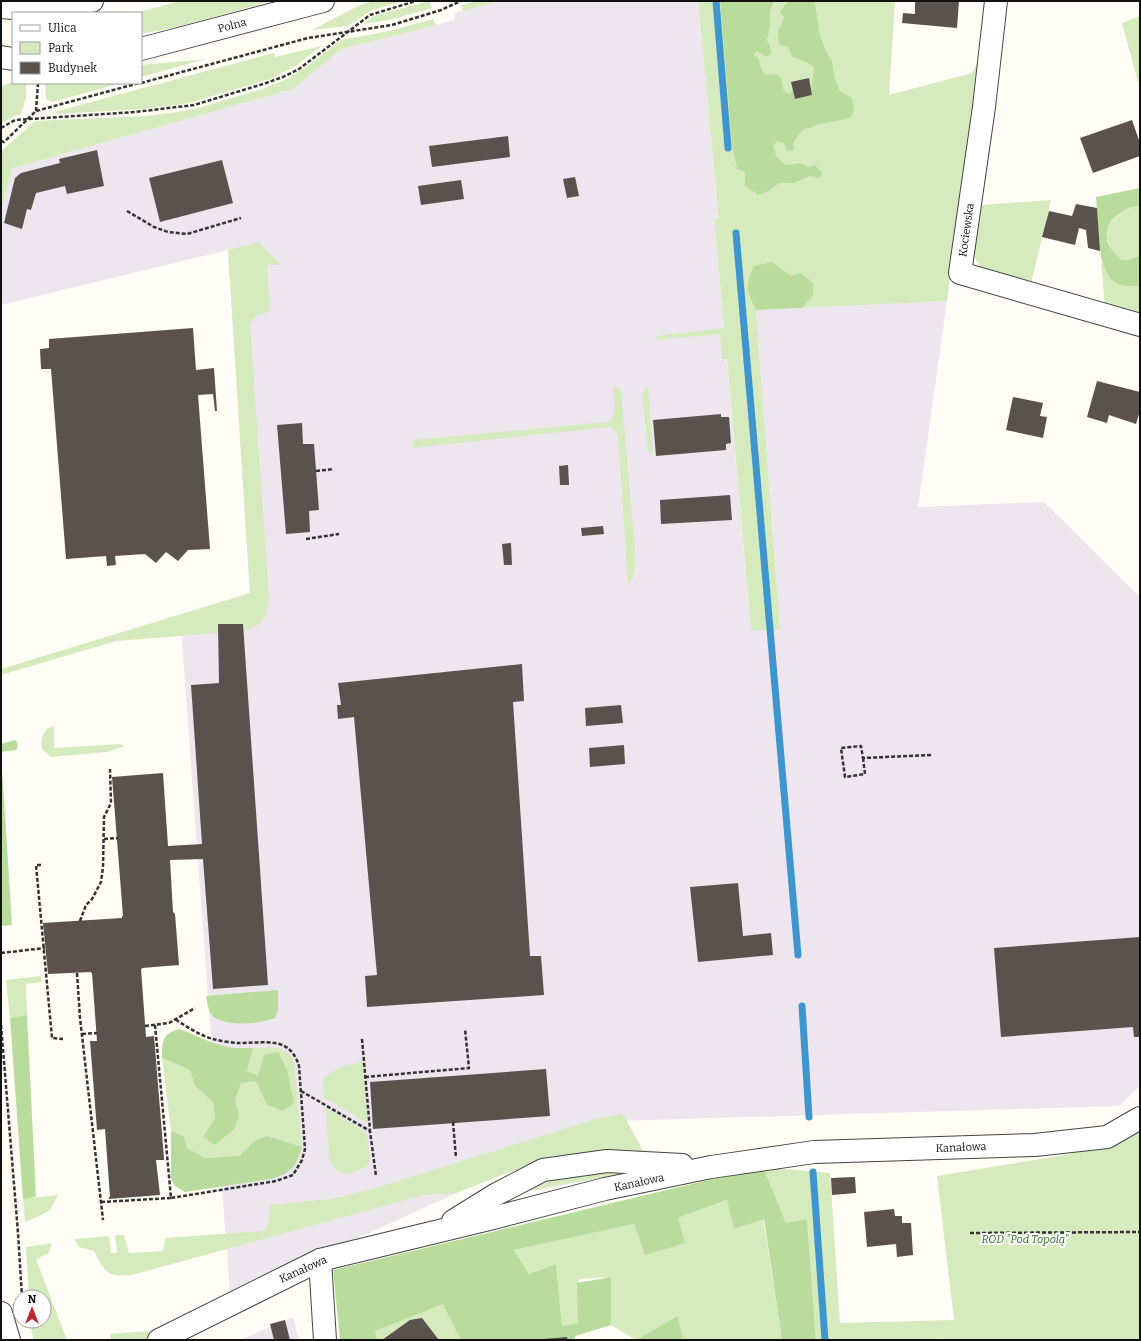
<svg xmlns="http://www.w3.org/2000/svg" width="1141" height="1341" viewBox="0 0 1141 1341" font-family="Bitter,serif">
<rect width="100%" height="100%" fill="#fffdf5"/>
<!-- industrial -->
<g fill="#eee6ef">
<polygon points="500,1 698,1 719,219 714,218 751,630 780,630 756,310 947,301 918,507 1044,502 1140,597 1140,1086 1119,1106 615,1121 230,1296 180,615 250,593 228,250 1,305 1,209 13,168 293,89 342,49 455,20 454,13"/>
<polygon points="293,1317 299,1340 240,1340"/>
</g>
<!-- green -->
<g fill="#d5ebbd">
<polygon points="180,1 271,1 177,27 141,34 141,13 135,13"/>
<polygon points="373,1 404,1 372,10 348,26 312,30 360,5"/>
<polygon points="430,1 432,8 389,20 363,24 372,17 380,14"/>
<polygon points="477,1 500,1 463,11 461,5"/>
<polygon points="698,1 720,1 732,147 737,169 745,171 769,191 780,183 794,183 811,176 809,167 800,163 785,165 777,157 773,146 776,141 793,143 803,130 821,124 840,91 835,79 832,61 826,51 820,35 815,1 895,1 889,95 972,73 978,61 947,301 802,308 813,296 748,295 756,310 780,630 751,630 727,359 722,359 720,334 657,340 656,336 724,328 714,218 719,219"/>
<path d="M775 1H790L785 4 784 17 778 31 788 47 792 57 805 62 814 67 811 89 793 90 789 94 784 91 781 78 765 75 760 65 759 59 754 55 757 51 770 45 767 40C768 36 770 31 770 27 770 18 769 9 775 1Z"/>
<polygon points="1140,16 1140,82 1138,82 1122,23"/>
<polygon points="433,19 436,25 342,49 293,89 13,168 1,209 1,151 35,121 145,116 171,113 198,108 265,88 287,79 306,67 341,40 389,31"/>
<polygon points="322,46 297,65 270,79 189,103 143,109 57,114 54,112 274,53 275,57"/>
<polygon points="206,59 141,77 141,65"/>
<polygon points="13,82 13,83 26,83 26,97 21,115 16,115 1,124 1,86"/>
<polygon points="45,83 121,83 52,102 46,99"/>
<polygon points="1051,200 1031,284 983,270 973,255 980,205"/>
<polygon points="1136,206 1140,207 1140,255 1132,259 1122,260 1112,251 1107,238 1109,223 1125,210"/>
<path d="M259 242 281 265H267L270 311 256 316 250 324 269 599C266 617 263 626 244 631L243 624H218V633L116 641 1 675V669L250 593 228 250Z"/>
<polygon points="1101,261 1107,275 1129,287 1140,286 1140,314 1105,308"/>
<path d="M613 387 621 390 636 561 634 575 628 586 618 436 615 431 609 427 413 448 412 440 608 422C619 412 614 400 613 387Z"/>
<polygon points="648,388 653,457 648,451 642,392"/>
<polygon points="54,726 54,748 120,744 125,746 107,752 51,757 42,749 41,741 43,735 47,729"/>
<polygon points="41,976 42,982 26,984 27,1015 10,1018 6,980"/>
<polygon points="277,1047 288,1053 294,1060 302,1147 267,1136 254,1141 239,1156 205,1158 187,1148 184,1136 171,1131 162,1058 190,1070 195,1086 213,1102 215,1118 203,1137 239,1115 235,1102 241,1083 256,1081 267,1105 283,1111 258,1076 247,1071 253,1048"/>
<path d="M363 1062 368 1123 324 1098 323 1079C335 1067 348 1065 363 1062Z"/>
<polygon points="326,1108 367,1133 370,1160 367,1166 349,1174 342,1173 334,1168 329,1159"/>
<path d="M623 1114 644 1152 573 1156 510 1172 456 1193 424 1195 132 1275C107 1277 105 1273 94 1251L79 1247 74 1239 109 1236 111 1253H117L115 1235H124L129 1253 163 1251 165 1238 264 1231 269 1221 270 1205 331 1199 376 1188 596 1119Z"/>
<polygon points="1140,1125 1140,1340 937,1340 942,1337 934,1340 816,1340 807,1219 786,1223 763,1167 830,1173 840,1323 954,1320 937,1176 1071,1154 1093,1147"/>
<polygon points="574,1169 641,1170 530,1191"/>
<polygon points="58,1195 50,1210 39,1216 25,1222 23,1199"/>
<polygon points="728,1200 763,1218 782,1340 683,1340 678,1317 636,1340 611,1325 611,1277 579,1279 578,1323 562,1326 556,1264 529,1274 514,1250 634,1224 645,1254 678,1218"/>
<polygon points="52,1243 49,1253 36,1259 67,1340 33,1340 31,1321 44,1321 44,1297 29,1297 26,1247"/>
<polygon points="443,1303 461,1340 377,1340 374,1331"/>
<polygon points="148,1331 152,1339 151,1340 111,1340 110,1334"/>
</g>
<!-- forest -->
<g fill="#b9dc9c">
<path d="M720 1H775C769 9 770 17 770 27 770 31 768 36 767 40L770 45 771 54 766 57 757 51 754 55 759 59 760 65 765 75 776 74 781 78 784 91 789 94 793 90 795 99 812 95 811 89 814 67 805 62 792 57 788 47 779 44 778 31 784 17 780 13 785 4 790 1H815L820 35 826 51 832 61 835 79 840 91 852 98 854 111 850 118 821 124 803 130 793 143 794 150 787 151 784 143 777 141 773 146 777 157 785 165 800 163 809 167 815 165 822 173 820 178 811 176 794 183H780L769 191 758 195 745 186V172L737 169 732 147Z"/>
<path d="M1140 188V207C1130 204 1117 215 1110 222 1108 225 1107 233 1107 237 1107 247 1116 254 1122 260L1132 259 1140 255V286C1105 290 1101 266 1099 238 1098 224 1097 210 1096 197Z"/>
<path d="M772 262 791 276 801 273 813 283V296L802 308 756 310C746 291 745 286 754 266Z"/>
<polygon points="15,740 17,742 18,746 16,750 1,752 12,925 1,926 1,744"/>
<path d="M278 990V1010L275 1018C260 1024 222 1028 211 1014 208 1010 207 1001 206 996Z"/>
<polygon points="27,1015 36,1197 23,1199 10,1018"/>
<path d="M180 1029 213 1043 232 1048H253L247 1071 258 1076 264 1055 278 1052 287 1070 294 1103 283 1111 267 1105 256 1081 241 1083 235 1101 239 1115 235 1128 215 1145 203 1137 215 1118 213 1102 195 1086 190 1070 162 1058C162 1042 162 1033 180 1029Z"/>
<polygon points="171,1131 184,1136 187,1148 205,1158 239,1156 254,1141 267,1136 302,1147 298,1159 294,1166 285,1174 271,1179 185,1192 175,1186 171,1179"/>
<polygon points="763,1167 786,1223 807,1219 816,1340 782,1340 764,1219 734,1229 727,1200 678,1218 685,1243 645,1255 634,1224 514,1250 529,1274 556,1264 562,1326 578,1323 577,1283 611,1277 611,1325 575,1336 575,1340 461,1340 443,1304 375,1331 377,1340 340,1340 333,1270"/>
<polygon points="678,1316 683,1340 636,1340"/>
</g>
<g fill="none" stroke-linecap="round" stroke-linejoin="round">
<!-- stream -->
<g stroke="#3f96cf" stroke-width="7">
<polyline points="716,1 728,148"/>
<polyline points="736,233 798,955"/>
<polyline points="802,1006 809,1117"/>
<polyline points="813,1172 825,1340"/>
</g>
</g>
<!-- building -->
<g fill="#5a524d">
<polygon points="915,1 959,1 957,28 902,23 903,13 915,14"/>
<polygon points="809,78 812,95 795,99 791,82"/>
<polygon points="1132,120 1140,143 1140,156 1093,173 1080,138"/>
<polygon points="508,136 510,157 432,167 429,146"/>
<polygon points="97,150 104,186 67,194 65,186 36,193 31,210 27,209 22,229 4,223 15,178 21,173 60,163 59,159"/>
<polygon points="222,160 233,203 160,222 149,178"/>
<polygon points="575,177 579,196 567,198 563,179"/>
<polygon points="461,180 464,199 421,205 418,186"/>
<polygon points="1076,204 1097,208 1100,251 1088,248 1086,230 1079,228 1075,245 1042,237 1049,211 1072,216"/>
<polygon points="193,328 196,370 214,368 217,411 215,411 213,394 198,395 210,549 188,550 178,561 166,552 156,563 145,554 115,556 116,565 107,566 106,556 66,559 51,369 41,369 40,349 49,348 49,339"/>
<polygon points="1097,381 1140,392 1140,411 1136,424 1109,415 1107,423 1087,417"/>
<polygon points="1013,397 1043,403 1040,416 1047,417 1043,438 1006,430"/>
<polygon points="721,414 721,417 729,417 731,443 726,444 726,450 656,456 653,420"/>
<polygon points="302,423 303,444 314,444 319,510 309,511 310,532 286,534 277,425"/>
<polygon points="568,465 569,485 560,485 559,466"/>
<polygon points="730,495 732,520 661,524 660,500"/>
<polygon points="603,526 604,534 582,536 581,528"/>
<polygon points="511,543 512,565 504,565 502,544"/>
<polygon points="218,624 243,624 268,985 213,989 203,859 170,860 173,912 175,914 179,965 142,968 142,969 141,969 146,1037 154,1036 164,1158 164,1160 156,1160 160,1195 109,1199 109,1197 110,1197 105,1129 97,1130 90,1041 97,1041 92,973 91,973 91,972 48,974 43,923 122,918 122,916 123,916 112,777 163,773 168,846 202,844 191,685 219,683"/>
<polygon points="522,664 524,701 513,702 530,956 541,956 544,995 367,1007 365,976 377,975 354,717 338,719 337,705 341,705 338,683"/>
<polygon points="621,705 623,723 586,726 585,708"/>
<polygon points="624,745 625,764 590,767 589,748"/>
<polygon points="738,883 743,936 771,933 773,955 698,962 690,887"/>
<polygon points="1140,937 1140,1037 1134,1037 1133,1027 1001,1037 994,948"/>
<polygon points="546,1069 550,1116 373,1129 370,1082"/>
<polygon points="855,1177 856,1193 832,1195 831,1178"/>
<polygon points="894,1209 895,1216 902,1216 902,1223 911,1223 913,1255 897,1257 896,1244 867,1247 864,1212"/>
<polygon points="422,1318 439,1340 382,1340 410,1320"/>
<polygon points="285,1320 290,1340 274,1340 270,1324"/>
<polygon points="567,1337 568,1340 543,1340 543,1339"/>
</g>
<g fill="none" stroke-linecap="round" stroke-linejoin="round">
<!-- minor casing -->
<g stroke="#444" stroke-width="24">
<g id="minor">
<polyline points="996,1 984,107 960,273 1140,325"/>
<path d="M1 7C32 10 62 7 92 1"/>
<polyline points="141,49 323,1"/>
<polyline points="1,57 13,59"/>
<polyline points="453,1221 495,1195 543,1170 607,1161 682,1165"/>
<polyline points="320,1260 325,1340"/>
<polyline points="1,1313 9,1340"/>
<polyline points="159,1340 320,1260 497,1217 605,1189 711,1167 814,1152 1035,1145 1107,1137 1140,1118"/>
</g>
</g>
<!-- path -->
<g stroke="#333" stroke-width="2.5" stroke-dasharray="4 2" stroke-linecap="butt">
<polyline points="141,83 308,38 392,25 441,10 461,1"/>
<polyline points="36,111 38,83"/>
<polyline points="1,128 15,120 135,112 194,105 263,84 283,77 299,69 370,15 416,1"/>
<polyline points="1,141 4,142 36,111 139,83"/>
<polyline points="127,211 154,227 168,232 187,234 241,218"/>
<polyline points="316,471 334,469"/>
<polyline points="306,539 339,534"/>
<polyline points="863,758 865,774 845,777 841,748 861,746 863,758 932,755"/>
<polyline points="104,839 118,838"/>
<polyline points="41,865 36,865 52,1038 63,1039"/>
<polyline points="80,921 86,905 92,899 101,882 103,867 104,817 111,803 110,769"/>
<polyline points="1,953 45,948"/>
<polyline points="77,973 80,1018 103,1220"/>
<polyline points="1,1025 18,1233 22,1297"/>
<path d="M155 1025 171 1198 276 1181 293 1175 302 1160 305 1149 299 1066C290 1036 266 1043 240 1043 232 1043 221 1041 213 1039 199 1035 187 1027 175 1019"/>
<polyline points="145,1026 169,1023 195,1008"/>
<polyline points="82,1034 97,1033"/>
<polyline points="362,1039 370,1130"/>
<polyline points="365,1077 469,1068 465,1029"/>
<polyline points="301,1091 370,1131 376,1176"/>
<polyline points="453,1122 456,1158"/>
<polyline points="101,1202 171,1198"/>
<polyline points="970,1233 1140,1232"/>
</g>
<!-- minor -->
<use href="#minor" stroke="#fff" stroke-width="22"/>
</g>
<g text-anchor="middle" stroke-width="4" stroke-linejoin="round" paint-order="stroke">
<!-- street labels -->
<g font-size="11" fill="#111" stroke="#fff">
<text transform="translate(232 25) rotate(-15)" y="4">Polna</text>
<text transform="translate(966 230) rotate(-82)" y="4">Kociewska</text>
<text transform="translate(961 1147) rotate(-2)" y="4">Kanałowa</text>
<text transform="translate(639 1182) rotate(-12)" y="4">Kanałowa</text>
<text transform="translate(303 1269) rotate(-24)" y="4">Kanałowa</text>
</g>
<!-- park labels -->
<g font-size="11" font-style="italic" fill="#2f6b1f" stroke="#fff">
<text x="1025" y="1243">ROD "Pod Topolą"</text>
</g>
</g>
<!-- border -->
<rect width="1141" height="1341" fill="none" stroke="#111111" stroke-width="4"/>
<!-- legend -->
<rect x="12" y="12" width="130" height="72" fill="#ffffff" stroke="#a0a0a0"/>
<rect x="20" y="25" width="20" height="6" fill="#ffffff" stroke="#a0a0a0"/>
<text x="48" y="32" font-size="12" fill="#111111">Ulica</text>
<rect x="20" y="42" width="20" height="12" fill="#d5ebbd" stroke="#a0a0a0"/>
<text x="48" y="52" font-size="12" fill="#111111">Park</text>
<rect x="20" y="62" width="20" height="12" fill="#5a524d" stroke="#a0a0a0"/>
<text x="48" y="72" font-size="12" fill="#111111">Budynek</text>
<!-- north arrow -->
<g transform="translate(32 1309)"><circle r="19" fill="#ffffff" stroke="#a0a0a0"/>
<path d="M0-3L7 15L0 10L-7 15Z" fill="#c4262e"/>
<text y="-6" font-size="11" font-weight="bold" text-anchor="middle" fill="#111111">N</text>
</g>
</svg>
